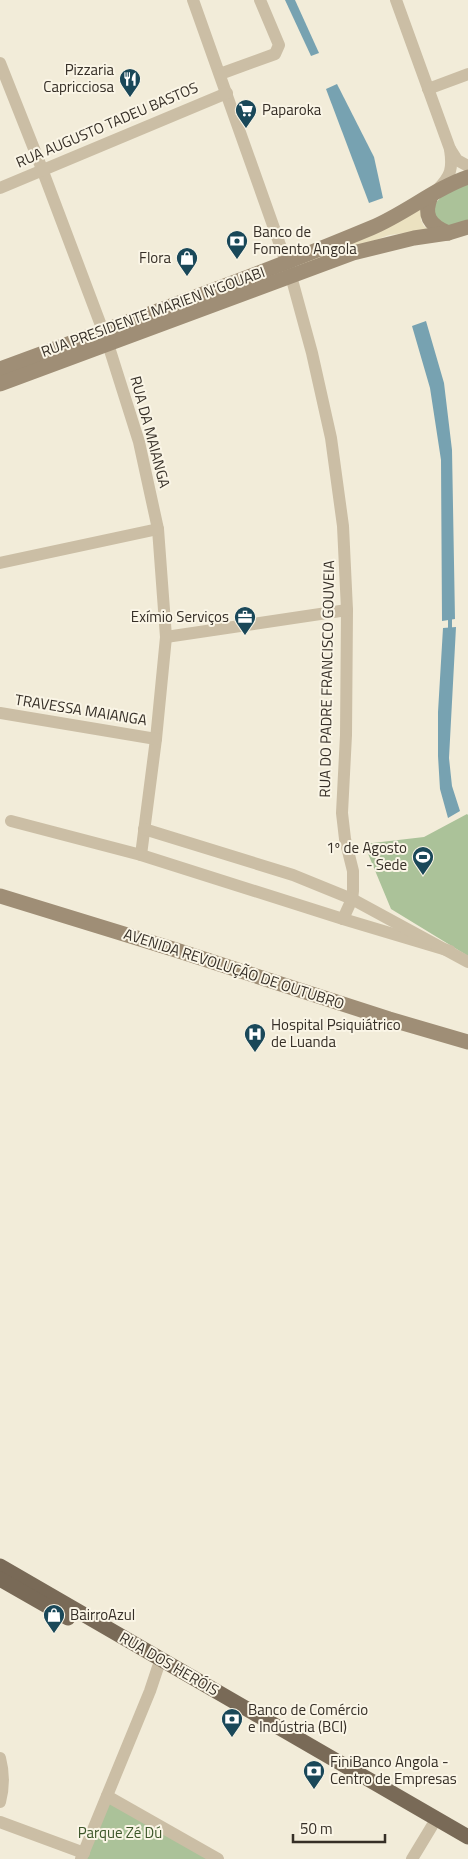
<svg xmlns="http://www.w3.org/2000/svg" width="468" height="1859" viewBox="0 0 468 1859" font-family="'Titillium Web',sans-serif">
<rect width="100%" height="100%" fill="#f2ecd9"/>
<!-- green -->
<g fill="#abc299">
<polygon points="468,180 468,223 442,226 437,223 433,206 441,197"/>
<polygon points="467,814 468,815 468,956 391,909 364,844 424,837"/>
<polygon points="107,1796 217,1859 81,1859"/>
</g>
<!-- plaza -->
<polygon fill="#ebe1c0" points="421,208 421,220 424,226 429,230 389,235 304,267 301,260"/>
<!-- water -->
<g fill="#77a2b1">
<polygon points="285,0 295,0 319,53 311,56"/>
<polygon points="337,84 374,157 383,198 369,203 326,89"/>
<polygon points="426,321 444,383 452,450 455,619 442,621 441,460 430,388 412,326"/>
<polygon points="456,627 449,758 452,786 460,811 448,818 440,789 438,756 438,712 443,628"/>
</g>
<g fill="none" stroke-linecap="round" stroke-linejoin="round">
<!-- stream -->
<polyline stroke="#77a2b1" stroke-width="4" points="450,633 450,615"/>
<!-- street -->
<g stroke="#cbbea5" stroke-width="12">
<polyline points="193,0 291,276 312,353 331,438 343,526 347,610 346,735 342,813 345,839 353,871 353,891 352,899 343,919"/>
<path d="M396 0 450 149C453 169 451 176 437 190"/>
<polyline points="0,63 42,169 108,344 139,442 158,529 166,637 156,739 141,855"/>
<polyline points="220,74 275,54 279,45 260,0"/>
<polyline points="428,89 468,74"/>
<polyline points="450,149 457,160 468,166"/>
<polyline points="0,188 227,93"/>
<polyline points="0,563 158,529"/>
<polyline points="166,637 347,610"/>
<polyline points="0,713 156,739"/>
<polyline points="11,821 141,855 343,919 450,951"/>
<polyline points="144,829 293,875 352,899 468,962"/>
<path d="M0 1758C4 1773 4 1787 0 1802"/>
<polyline points="107,1796 218,1859"/>
<polyline points="0,1822 84,1853"/>
<polyline points="81,1859 150,1691 158,1667"/>
<polyline points="412,1859 432,1826"/>
</g>
<!-- secondary -->
<g stroke="#9f8e76" stroke-width="15">
<path d="M431 196C423 215 429 225 448 233"/>
<path d="M0 369C124 323 249 279 371 228 405 214 435 188 468 177"/>
<polyline points="0,384 353,253 414,238 448,233 468,227"/>
<polyline points="0,896 176,950 389,1019 468,1042"/>
</g>
<!-- primary -->
<g stroke="#796a57" stroke-width="15">
<polyline points="0,1566 468,1837"/>
<polyline points="0,1579 68,1618"/>
</g>
</g>
<!-- icons -->
<defs>
<g id="restaurant-pin" transform="scale(1.125)"><path d="M0 17L-7.5 6A9.5 9.5 0 1 1 7.5 6Z" fill="#1a4859" stroke="#faf5e6"/><path d="M-5-6h1v4h1v-4h1v4h1v-4h1v5L-1.5 .5V6h-2V.5L-5-1ZM5-6V6H3V1.5H1.5Q1.5-4 5-6Z" fill="#fff"/></g>
<g id="supermarket-pin" transform="scale(1.125)"><path d="M0 17L-7.5 6A9.5 9.5 0 1 1 7.5 6Z" fill="#1a4859" stroke="#faf5e6"/><path d="M-6-5.5h2.5l.6 2H6L4.5 2H-2.5L-4.4-4H-6ZM-1.5 3.2a1.3 1.3 0 1 0 .1 0ZM3 3.2a1.3 1.3 0 1 0 .1 0Z" fill="#fff"/></g>
<g id="bank-pin" transform="scale(1.125)"><path d="M0 17L-7.5 6A9.5 9.5 0 1 1 7.5 6Z" fill="#1a4859" stroke="#faf5e6"/><path d="M-6-4H6V4H-6ZM0-2.3a2.3 2.3 0 1 0 0 4.6a2.3 2.3 0 1 0 0-4.6Z" fill="#fff"/></g>
<g id="shop-pin" transform="scale(1.125)"><path d="M0 17L-7.5 6A9.5 9.5 0 1 1 7.5 6Z" fill="#1a4859" stroke="#faf5e6"/><path d="M-5-2.5h2.3a2.7 3.5 0 0 1 5.4 0H5L5.5 6h-11ZM-1.5-2.5h3a1.5 2.3 0 0 0-3 0Z" fill="#fff"/></g>
<g id="office-pin" transform="scale(1.125)"><path d="M0 17L-7.5 6A9.5 9.5 0 1 1 7.5 6Z" fill="#1a4859" stroke="#faf5e6"/><path d="M-6-3h4V-5.5h4V-3h4V5H-6ZM-1-4.5V-3h2v-1.5ZM-6 0V1H6V0Z" fill="#fff"/></g>
<g id="stadium-pin" transform="scale(1.125)"><path d="M0 17L-7.5 6A9.5 9.5 0 1 1 7.5 6Z" fill="#1a4859" stroke="#faf5e6"/><path d="M0-5a6.5 5 0 1 0 0 10a6.5 5 0 1 0 0-10ZM-3.5-1.8h7v3.6h-7Z" fill="#fff"/></g>
<g id="hospital-pin" transform="scale(1.125)"><path d="M0 17L-7.5 6A9.5 9.5 0 1 1 7.5 6Z" fill="#1a4859" stroke="#faf5e6"/><path d="M-5-5h3v3.5h4V-5h3V5h-3V1.5h-4V5h-3Z" fill="#fff"/></g>
</defs>
<g fill-rule="evenodd">
<use href="#restaurant-pin" x="130" y="79"/>
<use href="#supermarket-pin" x="246" y="110"/>
<use href="#bank-pin" x="237" y="241"/>
<use href="#shop-pin" x="187" y="258"/>
<use href="#office-pin" x="245" y="617"/>
<use href="#stadium-pin" x="423" y="857"/>
<use href="#hospital-pin" x="255" y="1034"/>
<use href="#shop-pin" x="54" y="1615"/>
<use href="#bank-pin" x="232" y="1719"/>
<use href="#bank-pin" x="314" y="1771"/>
</g>
<g text-anchor="middle" stroke-width="4" stroke-linejoin="round" paint-order="stroke">
<!-- poi labels -->
<g font-size="15" fill="#362f27" stroke="#faf5e6" text-anchor="start">
<text x="114" y="75" text-anchor="end">Pizzaria<tspan x="114" dy="17">Capricciosa</tspan></text>
<text x="262" y="115">Paparoka</text>
<text x="253" y="237">Banco de<tspan x="253" dy="17">Fomento Angola</tspan></text>
<text x="171" y="263" text-anchor="end">Flora</text>
<text x="229" y="622" text-anchor="end">Exímio Serviços</text>
<text x="407" y="853" text-anchor="end">1º de Agosto<tspan x="407" dy="17">- Sede</tspan></text>
<text x="271" y="1030">Hospital Psiquiátrico<tspan x="271" dy="17">de Luanda</tspan></text>
<text x="70" y="1620">BairroAzul</text>
<text x="248" y="1715">Banco de Comércio<tspan x="248" dy="17">e Indústria (BCI)</tspan></text>
<text x="330" y="1767">FiniBanco Angola -<tspan x="330" dy="17">Centro de Empresas</tspan></text>
</g>
<!-- street labels -->
<g font-size="15" fill="#362f27" stroke="#faf5e6">
<text transform="translate(107 125) rotate(-23)" y="5">RUA AUGUSTO TADEU BASTOS</text>
<text transform="translate(153 312) rotate(-20)" y="5">RUA PRESIDENTE MARIEN N'GOUABI</text>
<text transform="translate(150 432) rotate(75)" y="5">RUA DA MAIANGA</text>
<text transform="translate(327 679) rotate(-89)" y="5">RUA DO PADRE FRANCISCO GOUVEIA</text>
<text transform="translate(81 710) rotate(9)" y="5">TRAVESSA MAIANGA</text>
<text transform="translate(234 969) rotate(18)" y="5">AVENIDA REVOLUÇÃO DE OUTUBRO</text>
<text transform="translate(169 1664) rotate(30)" y="5">RUA DOS HERÓIS</text>
</g>
<!-- park labels -->
<g font-size="15" fill="#3c5629" stroke="#faf5e6">
<text x="120" y="1838">Parque Zé Dú</text>
</g>
</g>
<!-- scale -->
<path d="M293 1834v8h92v-8" fill="none" stroke="#362f27" stroke-width="2.5"/>
<text x="300" y="1834" font-size="15" fill="#362f27" stroke="#faf5e6" stroke-width="4" paint-order="stroke">50 m</text>
</svg>
